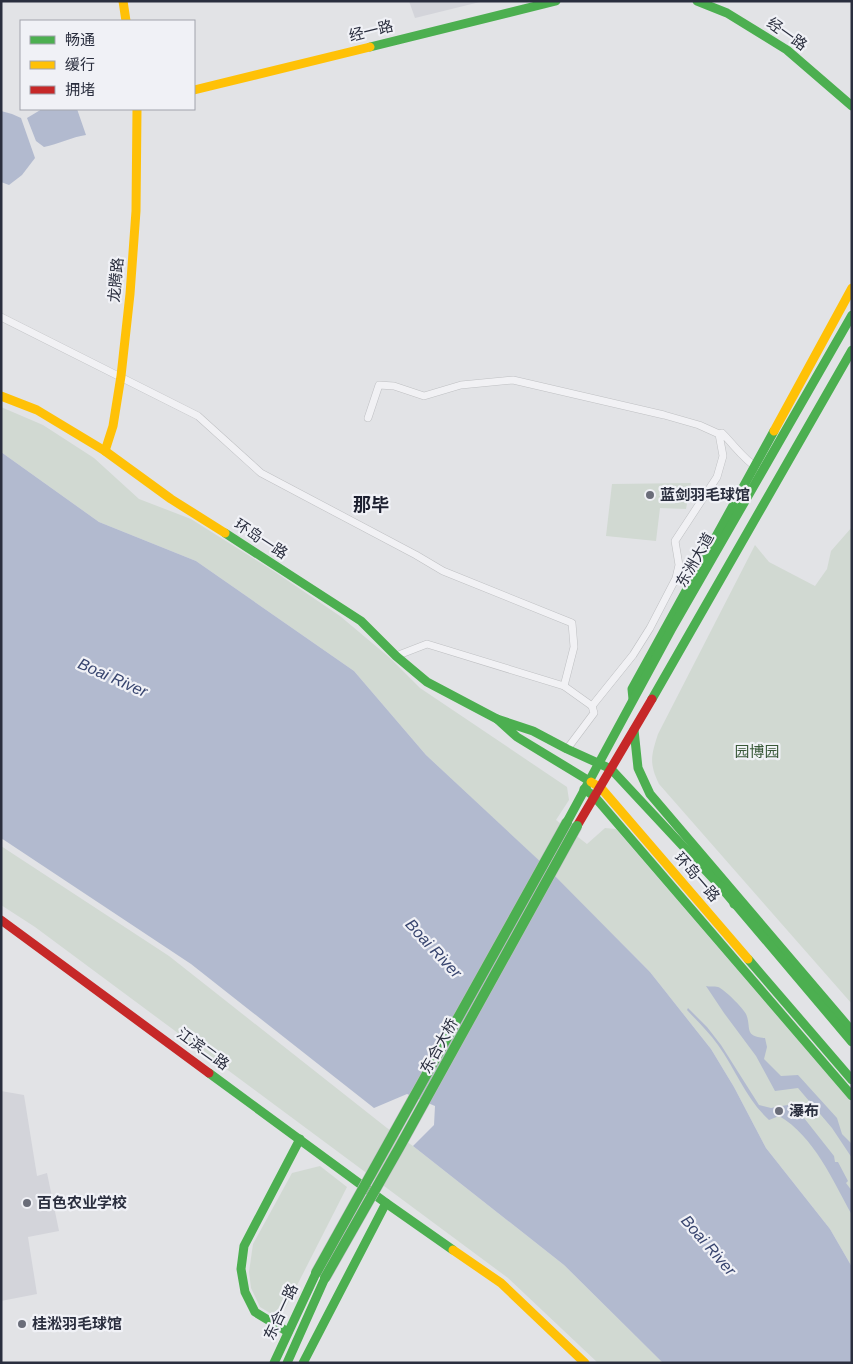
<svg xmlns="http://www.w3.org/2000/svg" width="853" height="1364" viewBox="0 0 853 1364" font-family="Arial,'Noto Sans SC',sans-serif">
<rect width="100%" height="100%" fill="#e2e3e6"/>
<!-- built -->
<g fill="#d3d4da">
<polygon points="409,1 484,1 415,18"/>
<polygon points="1,1091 24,1095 37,1176 47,1173 59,1231 28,1237 37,1294 1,1301"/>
</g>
<!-- green -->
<g fill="#d1d9d2">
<polygon points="1,407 43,425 94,458 139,499 191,519 275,572 340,616 390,658 420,688 567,787 569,800 556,820 587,844 605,828 616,829 852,1103 852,1267 830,1229 766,1148 734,1087 711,1049 650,972 534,856 426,755 354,671 196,561 99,522 1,452"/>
<polygon points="691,483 686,509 660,508 656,541 606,536 612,484"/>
<path d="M852 527V1004L659 784C649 763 651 756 658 734L755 545 769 562 815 586 827 569 831 551Z"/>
<polygon points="1,846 169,956 387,1128 413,1146 564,1265 663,1363 598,1363 508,1278 35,927 1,905"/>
<polygon points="320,1166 347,1187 285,1309 280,1314 275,1316 260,1307 251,1288 249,1272 253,1244 292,1173"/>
</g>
<!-- water -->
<g fill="#b2bacf">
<path d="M42 109H77L86 135C72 137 58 144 44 147L36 141 27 118Z"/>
<polygon points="1,111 12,114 21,118 35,158 22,175 9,185 1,182"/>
<polygon points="1,452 99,522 196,561 354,671 426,755 544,865 650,972 711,1049 734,1087 766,1148 830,1229 852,1267 852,1363 663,1363 564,1265 413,1146 434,1125 435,1106 407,1094 374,1108 191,964 1,838"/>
<path d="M706 986C709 987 714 986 718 987 724 989 743 1008 746 1014 752 1028 743 1036 765 1038L767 1047 764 1059 781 1076 798 1075 837 1118 842 1134 852 1144V1158L832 1128 798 1088 775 1091 756 1056 724 1013Z"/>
<path d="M688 1008 707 1027 721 1045 759 1105 771 1108 793 1104 834 1156 835 1162H838L848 1181 846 1183 852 1191V1215C833 1181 814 1136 779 1116L769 1120C746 1099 736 1070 718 1045 709 1032 697 1021 687 1010Z"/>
</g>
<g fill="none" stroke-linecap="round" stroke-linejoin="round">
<!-- street casing -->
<g stroke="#bfc0c3" stroke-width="8">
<g id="street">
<polyline points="1,317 198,416 261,473 416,555 443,571 572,623 574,647 564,686 592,706 594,713 567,749"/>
<polyline points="368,418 379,385 394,386 424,396 461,385 513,380 664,415 699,425 719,434"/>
<polyline points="396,656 427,644 564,686"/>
<path d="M592 706 633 655 650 628 676 578 679 565 675 541 717 477 723 456 719 434 722 433C735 446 744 460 759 469"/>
</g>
</g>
<!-- street -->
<use href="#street" stroke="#f1f1f4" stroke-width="7"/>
<!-- fast -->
<g stroke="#4caf50" stroke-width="9">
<polyline points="697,1 727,13 787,50 852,106"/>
<polyline points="370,47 556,1"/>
<polyline points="225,533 361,621 396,656 427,682 497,719"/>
<polyline points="633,699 632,689 774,431"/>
<polyline points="652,699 852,350"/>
<polyline points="634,730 638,768 650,794 852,1031"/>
<polyline points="591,782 517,737 497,719 533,731 567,749 611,769 720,886 852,1042"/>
<polyline points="584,789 594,796 852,1096"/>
<polyline points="567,822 671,630 852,315"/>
<polyline points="720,886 734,893 734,904"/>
<polyline points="748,959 852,1080"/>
<polyline points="209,1073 386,1203 453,1250"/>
<polyline points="288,1332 255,1312 245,1292 241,1269 244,1246 300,1139"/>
<polyline points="274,1363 316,1273"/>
<polyline points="287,1363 325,1278"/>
<polyline points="303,1363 386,1203"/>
</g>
<!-- slow -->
<g stroke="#ffc107" stroke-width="9">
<polyline points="123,1 126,21"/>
<polyline points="194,90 370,47"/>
<polyline points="1,396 37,410 105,451 171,499 225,533"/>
<polyline points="774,431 852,288"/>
<polyline points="105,451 113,426 121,376 130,294 136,211 137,109"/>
<polyline points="591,782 601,788 748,959"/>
<polyline points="453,1250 501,1283 585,1363"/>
</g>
<!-- jam -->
<g stroke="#c62828" stroke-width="9">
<polyline points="577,826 652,699"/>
<polyline points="1,920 209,1073"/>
</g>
<!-- fast-bridge casing -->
<g stroke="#bfc0c4" stroke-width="11" stroke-linecap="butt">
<g id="fast-bridge">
<polyline points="316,1273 567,822"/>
<polyline points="325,1278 399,1148 577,826"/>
</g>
</g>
<!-- fast-bridge -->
<use href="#fast-bridge" stroke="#4caf50" stroke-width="10"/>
</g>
<!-- markers -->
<g fill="#6a6d79" stroke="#f0f1f6" stroke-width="2">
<circle cx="650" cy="495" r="5"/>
<circle cx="779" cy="1111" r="5"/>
<circle cx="27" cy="1203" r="5"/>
<circle cx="22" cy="1324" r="5"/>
</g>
<g text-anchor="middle" stroke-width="4.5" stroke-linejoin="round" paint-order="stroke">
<!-- street labels -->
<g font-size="15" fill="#2a2e3e" stroke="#f0f1f6">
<text transform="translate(371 31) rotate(-14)" y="5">经一路</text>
<text transform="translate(787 34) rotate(35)" y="5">经一路</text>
<text transform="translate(116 280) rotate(-85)" y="5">龙腾路</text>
<text transform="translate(261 539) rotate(33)" y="5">环岛一路</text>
<text transform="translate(695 560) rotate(-60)" y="5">东洲大道</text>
<text transform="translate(697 877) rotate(49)" y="5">环岛一路</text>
<text transform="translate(439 1046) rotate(-61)" y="5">东合大桥</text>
<text transform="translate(203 1049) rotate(36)" y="5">江滨二路</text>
<text transform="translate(281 1312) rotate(-65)" y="5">东合一路</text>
</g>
<!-- poi labels -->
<g font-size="15" font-weight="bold" fill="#2a2e3e" stroke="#f0f1f6" text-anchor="start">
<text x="660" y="500">蓝剑羽毛球馆</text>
<text x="789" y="1116">瀑布</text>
<text x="37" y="1208">百色农业学校</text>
<text x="32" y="1329">桂淞羽毛球馆</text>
</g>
<!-- park labels -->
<g font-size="15" fill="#395939" stroke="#f0f1f6">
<text x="757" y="757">园博园</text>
</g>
<!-- water labels -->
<g font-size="16" font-style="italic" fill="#38456f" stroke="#f0f1f6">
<text transform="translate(113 677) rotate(24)" y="6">Boai River</text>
<text transform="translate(434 948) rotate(47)" y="6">Boai River</text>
<text transform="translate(709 1245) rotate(49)" y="6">Boai River</text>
</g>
<!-- quarter labels -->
<g font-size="18" font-weight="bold" fill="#1c1f2f" stroke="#f0f1f6">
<text x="371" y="511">那毕</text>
</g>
</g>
<!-- border -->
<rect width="853" height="1364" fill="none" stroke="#2a2e3e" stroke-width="5"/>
<!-- legend -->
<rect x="20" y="20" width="175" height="90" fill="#f0f1f6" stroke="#a1a3ac"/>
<rect x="30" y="36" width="25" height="8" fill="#4caf50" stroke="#a1a3ac"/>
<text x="65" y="45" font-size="15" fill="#2a2e3e">畅通</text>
<rect x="30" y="61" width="25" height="8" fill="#ffc107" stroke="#a1a3ac"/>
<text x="65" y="70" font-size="15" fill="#2a2e3e">缓行</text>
<rect x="30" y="86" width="25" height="8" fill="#c62828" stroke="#a1a3ac"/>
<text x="65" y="95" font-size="15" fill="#2a2e3e">拥堵</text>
</svg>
